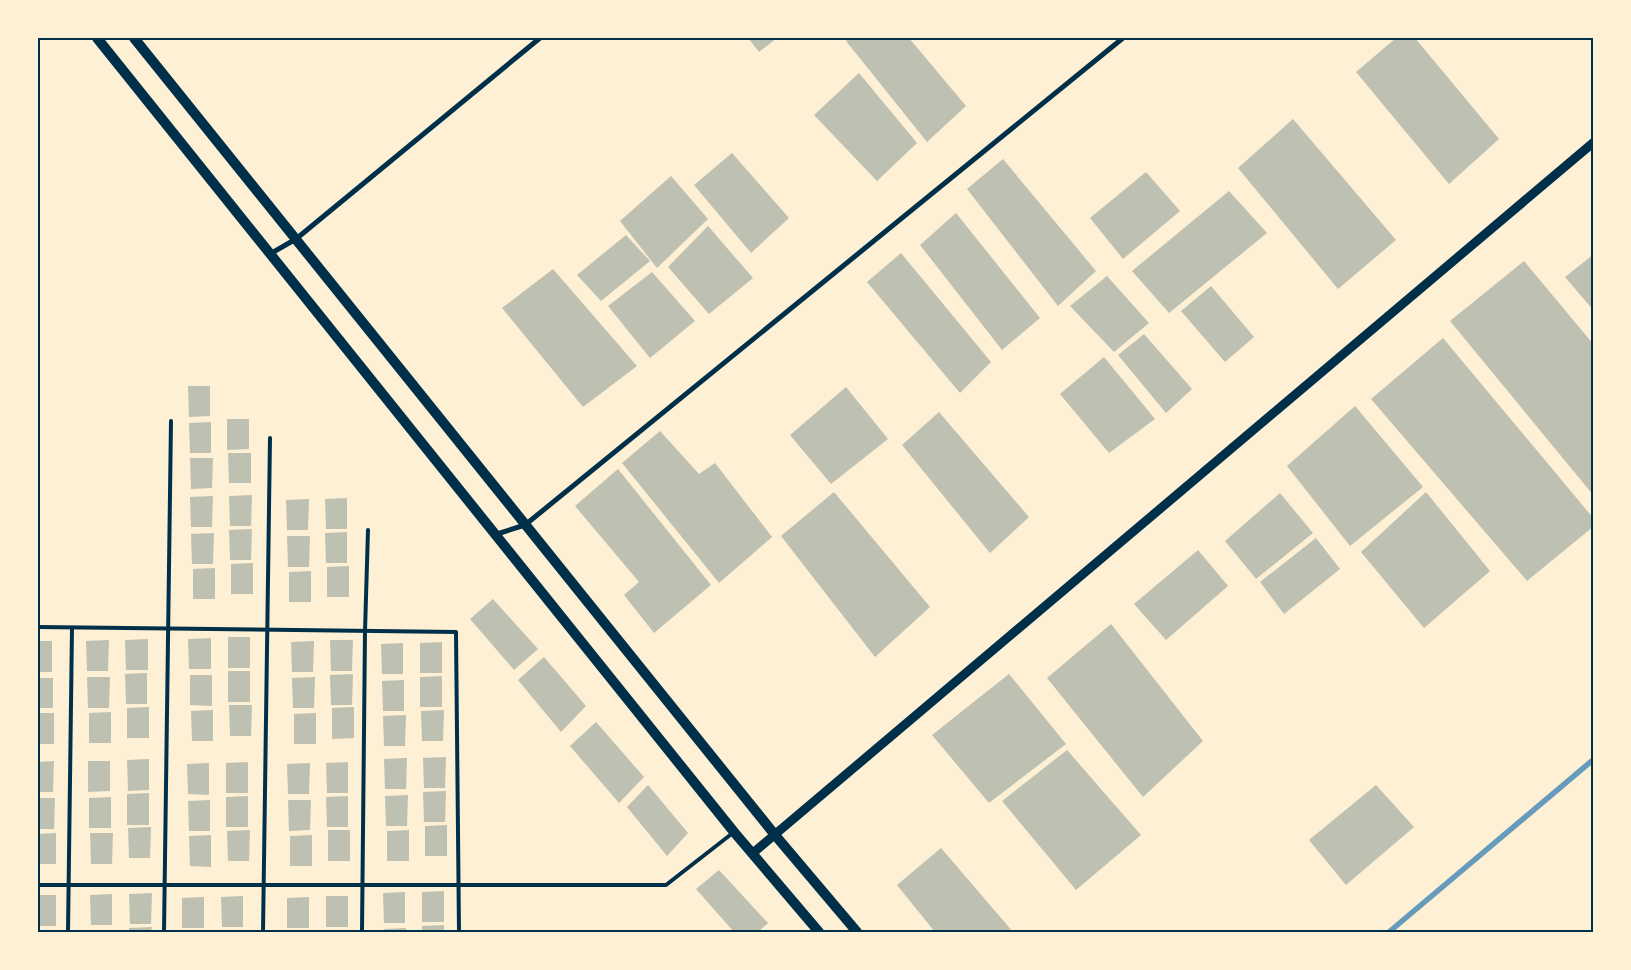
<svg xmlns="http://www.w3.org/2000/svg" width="1631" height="970" viewBox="0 0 1631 970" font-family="Quicksand,sans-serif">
<rect width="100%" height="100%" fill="#fdf0d5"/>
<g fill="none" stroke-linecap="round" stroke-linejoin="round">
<!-- stream -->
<polyline stroke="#669bbc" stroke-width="5.5" points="1389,932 1594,759"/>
</g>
<!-- building -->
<g fill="#bec0b2">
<polygon points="748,38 777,38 759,52"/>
<polygon points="850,38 909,38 966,106 927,142 846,41"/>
<polygon points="1396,38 1415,38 1499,139 1449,184 1356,72"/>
<polygon points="859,73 917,143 877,181 814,115"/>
<polygon points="1293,119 1396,240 1338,289 1238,168"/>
<polygon points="732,153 789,218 751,253 694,185"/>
<polygon points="1003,159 1096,271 1058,306 967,189"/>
<polygon points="1146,172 1180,211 1123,259 1090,218"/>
<polygon points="671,176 708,219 657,268 620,221"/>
<polygon points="1229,191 1267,233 1169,313 1132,271"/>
<polygon points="956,213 1040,318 1002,350 920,245"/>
<polygon points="708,226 753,278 709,314 668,267"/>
<polygon points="626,235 650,261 601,301 577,275"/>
<polygon points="901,253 991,362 960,393 867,282"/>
<polygon points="1594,254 1594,311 1565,277"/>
<polygon points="1524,261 1594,345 1594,496 1450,321"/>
<polygon points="553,269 637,366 583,407 502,308"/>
<polygon points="652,272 695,321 650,358 608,306"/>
<polygon points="1107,276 1149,323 1114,352 1070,306"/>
<polygon points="1211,286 1254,337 1225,362 1181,311"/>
<polygon points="1144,334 1192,389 1166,413 1118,355"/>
<polygon points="1443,338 1594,519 1594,526 1527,581 1371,399"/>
<polygon points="1104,357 1155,419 1109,453 1060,394"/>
<polygon points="188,386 210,386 210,416 189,417"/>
<polygon points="846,387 888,439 831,484 790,435"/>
<polygon points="1355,406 1423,487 1350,546 1287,466"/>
<polygon points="939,412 1029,517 990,553 902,445"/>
<polygon points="227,419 249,419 249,449 227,450"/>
<polygon points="211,422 211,453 190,453 189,423"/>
<polygon points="660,431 699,474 715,463 772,537 719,583 622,463"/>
<polygon points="228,453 251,453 251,483 229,483"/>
<polygon points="190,458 213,458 212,488 191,489"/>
<polygon points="618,469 711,585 654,633 624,595 639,582 575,506"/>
<polygon points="834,492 930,607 875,657 781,536"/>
<polygon points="1426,492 1490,571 1424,628 1361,552"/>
<polygon points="1280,493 1313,533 1256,579 1225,541"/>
<polygon points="252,495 251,526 230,526 229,496"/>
<polygon points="213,496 212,527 191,527 190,497"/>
<polygon points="347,498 347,529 326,529 325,499"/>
<polygon points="309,499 308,530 287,530 286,500"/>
<polygon points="252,529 251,560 230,560 229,530"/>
<polygon points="347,532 347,563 326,563 325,533"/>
<polygon points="214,533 213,564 192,564 191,534"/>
<polygon points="287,536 310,536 309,567 288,567"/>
<polygon points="1316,538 1340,569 1284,614 1260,582"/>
<polygon points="1198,550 1228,586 1166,640 1134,604"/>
<polygon points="253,563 253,594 231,594 231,564"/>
<polygon points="349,566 349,597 327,597 327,567"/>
<polygon points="215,568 215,599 193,599 193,569"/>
<polygon points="311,571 311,602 289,602 289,572"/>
<polygon points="493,599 538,649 514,670 470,619"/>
<polygon points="1111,624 1203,741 1143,797 1047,678"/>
<rect x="228" y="637" width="22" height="31"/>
<polygon points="211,638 211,669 189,669 188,639"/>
<polygon points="148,639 148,670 126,670 125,640"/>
<polygon points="109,640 108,671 87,671 86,641"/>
<polygon points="330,640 353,640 352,671 331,671"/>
<rect x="38" y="641" width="14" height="31"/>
<polygon points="314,641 313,672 292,672 291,642"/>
<polygon points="442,642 442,673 420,673 420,643"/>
<polygon points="403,643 403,674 382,674 381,644"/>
<polygon points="544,657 586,706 561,732 518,680"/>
<rect x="228" y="671" width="22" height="31"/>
<polygon points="147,673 147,704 126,704 125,674"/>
<polygon points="353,674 352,705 331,705 330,675"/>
<polygon points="1009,674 1066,744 989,803 932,735"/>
<polygon points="190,675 212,675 212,706 190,705"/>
<polygon points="442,676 442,707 420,707 420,677"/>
<polygon points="87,677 110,677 109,708 88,708"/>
<polygon points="315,677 314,708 293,708 292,678"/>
<rect x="38" y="678" width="15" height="30"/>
<polygon points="404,680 404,711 383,711 382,681"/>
<polygon points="229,705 252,705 251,736 230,736"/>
<polygon points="149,707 149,738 127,738 127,708"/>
<polygon points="354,707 354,738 332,739 332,708"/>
<polygon points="213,710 213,741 192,741 191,711"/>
<polygon points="444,710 443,741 422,741 421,711"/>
<polygon points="111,712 111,743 89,743 89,713"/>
<rect x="38" y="713" width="16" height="31"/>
<polygon points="316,713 316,744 294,744 294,714"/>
<polygon points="406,715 405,746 384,746 383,716"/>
<polygon points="596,722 644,777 619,803 570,746"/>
<polygon points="1067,750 1141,835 1076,890 1002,801"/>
<polygon points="446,757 445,788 424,788 423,758"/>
<polygon points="407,758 406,789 385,789 384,759"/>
<polygon points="149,759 149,790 128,791 127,760"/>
<polygon points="54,761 53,792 38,792 38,762"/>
<polygon points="88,761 110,761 110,791 88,792"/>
<polygon points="248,762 248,793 226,793 226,763"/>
<polygon points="348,762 348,793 327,793 326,763"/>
<polygon points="209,763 209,795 188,794 187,764"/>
<polygon points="310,763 309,794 288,794 287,764"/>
<polygon points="648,785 688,833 667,856 627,807"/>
<polygon points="1376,785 1414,827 1346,885 1309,840"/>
<polygon points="446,791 445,822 424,822 423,792"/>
<polygon points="149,793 149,825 127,825 127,794"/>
<polygon points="408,795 407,826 386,826 385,796"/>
<polygon points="248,796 248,827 226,827 226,797"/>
<polygon points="348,796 348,827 327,827 326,797"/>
<polygon points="111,797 111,828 89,828 89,798"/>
<polygon points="38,798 55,798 54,829 38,829"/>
<polygon points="210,800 210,831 189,831 188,801"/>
<polygon points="288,800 311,800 310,830 289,831"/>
<polygon points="447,825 447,856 425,856 425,826"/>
<polygon points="151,827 150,858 129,858 128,828"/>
<polygon points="250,830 249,861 228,861 227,831"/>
<rect x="328" y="830" width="22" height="31"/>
<polygon points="409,830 409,861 387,861 387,831"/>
<polygon points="56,833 56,864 38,864 38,834"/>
<polygon points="90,833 113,833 112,864 91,864"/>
<polygon points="211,835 211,867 190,866 189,836"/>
<polygon points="312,835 312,866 290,866 290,836"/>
<polygon points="941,848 1013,932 935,932 897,885"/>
<polygon points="719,870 768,923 758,932 734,932 696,889"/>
<polygon points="444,891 444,922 422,922 422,892"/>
<polygon points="405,892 405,923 384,923 383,893"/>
<polygon points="152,893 151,924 130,924 129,894"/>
<polygon points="112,894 112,925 91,925 90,895"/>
<rect x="38" y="895" width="18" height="31"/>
<polygon points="243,896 243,927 222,927 221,897"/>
<rect x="326" y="896" width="22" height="31"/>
<polygon points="204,897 204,928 182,928 182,898"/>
<polygon points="309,897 309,928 287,928 287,898"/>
<polygon points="444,925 444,932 422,932 422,926"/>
<polygon points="152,927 151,932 129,932 129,928"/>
<polygon points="406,928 406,932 384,932 384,929"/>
<polygon points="243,930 243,932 221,932 221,931"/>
<polygon points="348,930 348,932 326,932 326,931"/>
</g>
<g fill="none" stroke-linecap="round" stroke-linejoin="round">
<!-- service -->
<g stroke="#003049" stroke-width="4">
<polyline points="38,627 456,632 459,932"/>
<polyline points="38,885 666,885 734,832"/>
<polyline points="68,932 72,628"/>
<polyline points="164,932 171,421"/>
<polyline points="263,932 270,438"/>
<polyline points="362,932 365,631 368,530"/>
</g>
<!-- minor -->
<g stroke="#003049" stroke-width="5">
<polyline points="270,254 296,239 540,38"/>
<polyline points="497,534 525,525 1123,38"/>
</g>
<!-- tertiary -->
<polyline stroke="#003049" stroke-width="9" points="753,853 1594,142"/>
<!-- secondary -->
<g stroke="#003049" stroke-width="10">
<polyline points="97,38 734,832 819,932"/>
<polyline points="134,38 775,835 857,932"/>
</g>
</g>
<!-- border -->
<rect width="1631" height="970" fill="none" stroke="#fdf0d5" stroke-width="78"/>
<rect x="39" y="39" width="1553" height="892" fill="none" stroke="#003049" stroke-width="2"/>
</svg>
